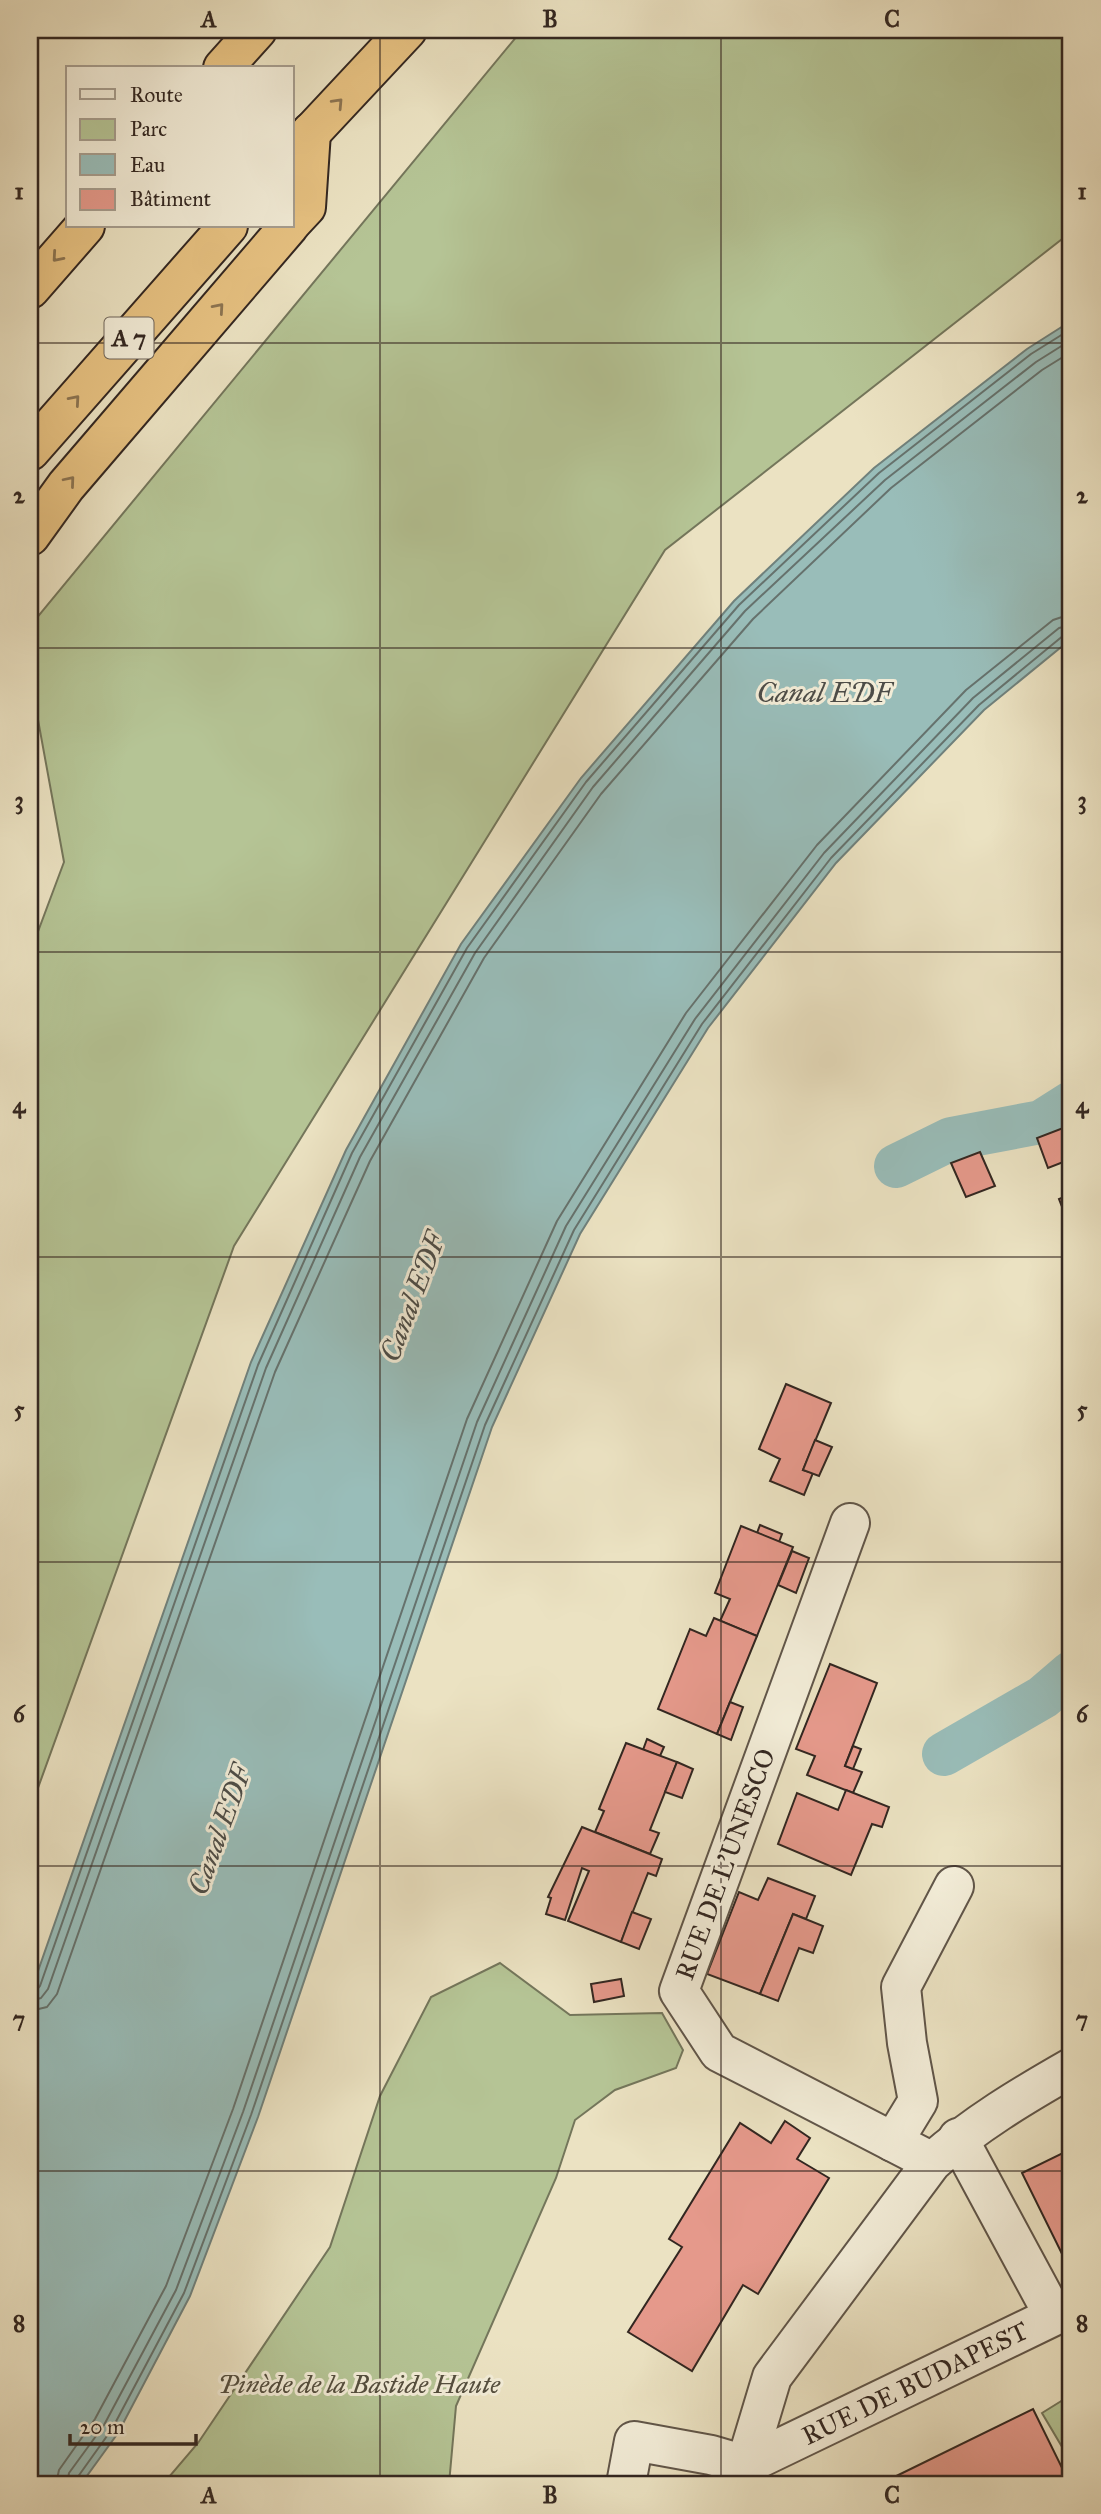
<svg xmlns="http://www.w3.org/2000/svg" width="1101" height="2514" viewBox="0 0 1101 2514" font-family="'IM FELL Great Primer',serif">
<rect width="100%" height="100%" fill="#ebe2c2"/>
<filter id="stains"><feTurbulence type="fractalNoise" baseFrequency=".00286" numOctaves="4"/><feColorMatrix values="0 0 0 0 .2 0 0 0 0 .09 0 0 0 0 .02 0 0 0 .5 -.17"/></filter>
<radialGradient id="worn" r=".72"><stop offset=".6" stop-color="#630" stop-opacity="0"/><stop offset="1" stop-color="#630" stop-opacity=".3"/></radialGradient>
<!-- green -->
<g fill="#b5c495" stroke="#74765b" stroke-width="2">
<polygon points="522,30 1071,30 1071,232 665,550 234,1246 30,1810 30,953 64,862 30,676 30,626"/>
<polygon points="500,1963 570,2015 662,2013 683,2050 676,2068 615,2090 575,2120 556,2178 456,2406 449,2484 163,2484 198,2443 330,2247 380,2096 431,1997"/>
<polygon points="1071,2395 1071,2462 1042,2413"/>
</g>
<!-- water -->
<polygon fill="#99bdb9" stroke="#70817c" stroke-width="2" points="1071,321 1071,639 984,710 836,863 708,1028 580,1234 492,1427 258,2117 190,2296 118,2433 81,2484 30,2484 30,1994 251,1362 346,1150 461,944 581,778 734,601 874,468 1027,349"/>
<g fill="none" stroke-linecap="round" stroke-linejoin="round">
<!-- shore -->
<g stroke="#66726d" stroke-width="2">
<polyline points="30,1992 36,1991 40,1986 258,1365 352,1153 467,948 586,782 739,605 879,473 1031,354 1071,329"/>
<polyline points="30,2001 41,1998 48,1989 266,1368 360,1157 475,953 593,787 745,611 885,480 1036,362 1071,340"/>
<polyline points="30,2011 47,2007 57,1994 275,1372 370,1161 484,958 601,794 753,619 891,488 1042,370 1071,352"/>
<polyline points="56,2484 59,2470 95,2419 166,2286 233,2109 467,1419 557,1221 686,1013 817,845 966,690 1053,620 1071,614"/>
<polyline points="67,2484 69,2473 104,2425 176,2290 243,2112 477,1422 566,1226 695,1019 824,853 973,698 1059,628 1071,625"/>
<polyline points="75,2484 77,2478 112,2429 184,2293 251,2115 485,1425 574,1230 702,1024 831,858 979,705 1064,635 1071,634"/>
</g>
<!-- canal -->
<g stroke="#99bdb9" stroke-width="44">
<polyline points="896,1166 951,1139 1041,1122 1071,1103"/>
<polyline points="944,1754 1043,1697 1071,1673"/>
</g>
</g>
<!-- building -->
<g fill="#e5998b" stroke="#332721" stroke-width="2">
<polygon points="1071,1125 1071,1159 1048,1168 1037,1138"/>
<polygon points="980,1152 995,1186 966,1197 951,1163"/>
<polygon points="1071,1194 1071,1230 1059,1199"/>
<polygon points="786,1384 831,1403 803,1470 813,1473 804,1495 770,1481 780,1459 759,1449"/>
<polygon points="815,1440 832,1447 819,1476 803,1470"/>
<polygon points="760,1525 782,1534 779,1542 757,1533"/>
<polygon points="741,1526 793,1547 757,1636 720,1621 730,1599 715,1593"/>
<polygon points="792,1551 809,1558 796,1593 778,1585"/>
<polygon points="714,1618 757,1636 717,1734 658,1709 690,1629 706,1636"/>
<polygon points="830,1664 877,1683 845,1766 862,1772 853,1793 807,1775 815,1756 796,1749"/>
<polygon points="730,1702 743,1707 731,1740 717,1734"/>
<polygon points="647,1739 664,1747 660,1756 643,1750"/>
<polygon points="626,1743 677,1762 650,1830 659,1833 650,1854 595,1832 604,1811 599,1809"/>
<polygon points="853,1746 861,1749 853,1769 845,1766"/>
<polygon points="677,1762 693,1769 682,1798 665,1792"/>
<polygon points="846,1790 889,1807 882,1827 872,1824 851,1875 778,1844 797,1793 838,1810"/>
<polygon points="582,1827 662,1859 656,1876 648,1873 621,1942 568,1921 589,1871 582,1868 565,1920 546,1914 551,1898 548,1897"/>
<polygon points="768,1878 815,1896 806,1919 793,1914 760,1994 707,1974 739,1892 758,1900"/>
<polygon points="632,1912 651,1919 639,1949 621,1942"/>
<polygon points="793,1914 823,1926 813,1953 799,1948 778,2001 760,1994"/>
<polygon points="621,1979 624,1996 594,2002 591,1984"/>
<polygon points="785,2121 810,2138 797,2159 829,2178 758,2294 743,2285 692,2371 628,2332 682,2247 669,2239 740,2123 771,2143"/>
<polygon points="1071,2149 1071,2272 1022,2173"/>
<polygon points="1033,2409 1070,2484 880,2484"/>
</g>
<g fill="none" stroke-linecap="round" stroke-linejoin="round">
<!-- minor casing -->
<g stroke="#615649" stroke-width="42">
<g id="minor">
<polyline points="850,1523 679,1991 719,2052 932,2162"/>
<polyline points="893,2142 918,2101 907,2043 901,1987 954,1886"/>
<path d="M741 2480 772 2377 932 2162C975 2124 1022 2096 1071 2068"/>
<polyline points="626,2484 634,2441 711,2455 745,2465 1054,2316 958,2138"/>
</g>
</g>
<!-- highway casing -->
<g stroke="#332721" stroke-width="42">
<g id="highway">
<polyline points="223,68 257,30"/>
<polyline points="292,153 407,30"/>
<polyline points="292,222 306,207 311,132"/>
<polyline points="30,289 85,226"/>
<polyline points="30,451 228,226"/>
<polyline points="30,536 66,486 289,226"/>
</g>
</g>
<!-- minor -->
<use href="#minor" stroke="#f2ecd7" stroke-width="38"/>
<!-- highway -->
<use href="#highway" stroke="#e6c181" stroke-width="38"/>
</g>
<!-- one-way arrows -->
<defs><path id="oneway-chevron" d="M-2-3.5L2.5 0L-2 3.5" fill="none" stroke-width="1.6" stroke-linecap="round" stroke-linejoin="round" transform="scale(1.75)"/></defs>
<g stroke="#8c7451">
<use href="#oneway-chevron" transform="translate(338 103) rotate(-47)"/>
<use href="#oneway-chevron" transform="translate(57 257) rotate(131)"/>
<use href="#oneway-chevron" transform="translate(219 308) rotate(-49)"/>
<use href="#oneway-chevron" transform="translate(75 400) rotate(-49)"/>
<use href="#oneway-chevron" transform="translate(70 481) rotate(-50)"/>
</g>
<!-- grid -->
<path fill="none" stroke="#332721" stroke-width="2" stroke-opacity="0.55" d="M380 30V2484M721 30V2484M30 343H1071M30 648H1071M30 952H1071M30 1257H1071M30 1562H1071M30 1866H1071M30 2171H1071"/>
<g text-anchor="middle" stroke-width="6" stroke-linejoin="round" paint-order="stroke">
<!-- shield labels -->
<rect fill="#f2ecd7" stroke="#6c6258" stroke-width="2" x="104.5" y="317.5" width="49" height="41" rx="5"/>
<g font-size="24" font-weight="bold" fill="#332721">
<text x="129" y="346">A 7</text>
</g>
<!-- street labels -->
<g font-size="26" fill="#332721" stroke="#f2ecd7">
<text transform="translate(725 1864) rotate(-70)" y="9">RUE DE L'UNESCO</text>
<text transform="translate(915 2383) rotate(-26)" y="9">RUE DE BUDAPEST</text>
</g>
<!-- park labels -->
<g font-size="26" font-style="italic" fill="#544e3e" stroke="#f2ecd7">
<text x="359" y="2393">Pinède de la Bastide Haute</text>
</g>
<!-- water labels -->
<g font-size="28" font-style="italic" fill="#4c4c47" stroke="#f2ecd7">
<text x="824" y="702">Canal EDF</text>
<text transform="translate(412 1297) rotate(-69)" y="10">Canal EDF</text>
<text transform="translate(219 1830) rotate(-70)" y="10">Canal EDF</text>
</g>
</g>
<!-- margin -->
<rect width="1101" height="2514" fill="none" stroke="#ebe2c2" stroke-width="77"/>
<!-- legend -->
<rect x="66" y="66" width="228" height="161" fill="#f2ecd7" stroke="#a69d8e" stroke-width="2"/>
<rect x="80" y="89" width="35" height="10" fill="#f2ecd7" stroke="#a69d8e" stroke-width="2"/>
<text x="130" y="102" font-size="21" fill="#332721">Route</text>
<rect x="80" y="119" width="35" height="21" fill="#b5c495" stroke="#a69d8e" stroke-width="2"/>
<text x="130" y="136" font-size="21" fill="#332721">Parc</text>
<rect x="80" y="154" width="35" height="21" fill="#99bdb9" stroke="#a69d8e" stroke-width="2"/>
<text x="130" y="172" font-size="21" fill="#332721">Eau</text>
<rect x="80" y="189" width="35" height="21" fill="#e5998b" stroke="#a69d8e" stroke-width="2"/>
<text x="130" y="206" font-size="21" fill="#332721">Bâtiment</text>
<!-- scale -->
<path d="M70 2434v10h126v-10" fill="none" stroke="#332721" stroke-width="3.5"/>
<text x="80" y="2434" font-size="21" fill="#332721" stroke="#f2ecd7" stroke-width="5" paint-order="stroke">20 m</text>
<rect x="38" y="38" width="1024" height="2438" fill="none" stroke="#332721" stroke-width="2.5"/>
<g font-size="23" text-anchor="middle" font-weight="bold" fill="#332721">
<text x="209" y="27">A</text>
<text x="550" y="27">B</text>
<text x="892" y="27">C</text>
<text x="19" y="199">1</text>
<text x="1082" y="199">1</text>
<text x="19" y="503">2</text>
<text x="1082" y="503">2</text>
<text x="19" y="808">3</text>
<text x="1082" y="808">3</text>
<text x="19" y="1113">4</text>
<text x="1082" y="1113">4</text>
<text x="19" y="1417">5</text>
<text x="1082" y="1417">5</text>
<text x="19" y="1722">6</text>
<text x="1082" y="1722">6</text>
<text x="19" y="2027">7</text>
<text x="1082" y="2027">7</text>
<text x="19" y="2331">8</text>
<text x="1082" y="2331">8</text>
<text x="209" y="2503">A</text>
<text x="550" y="2503">B</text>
<text x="892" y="2503">C</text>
</g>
<rect width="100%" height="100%" filter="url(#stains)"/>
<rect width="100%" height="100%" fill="url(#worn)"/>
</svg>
